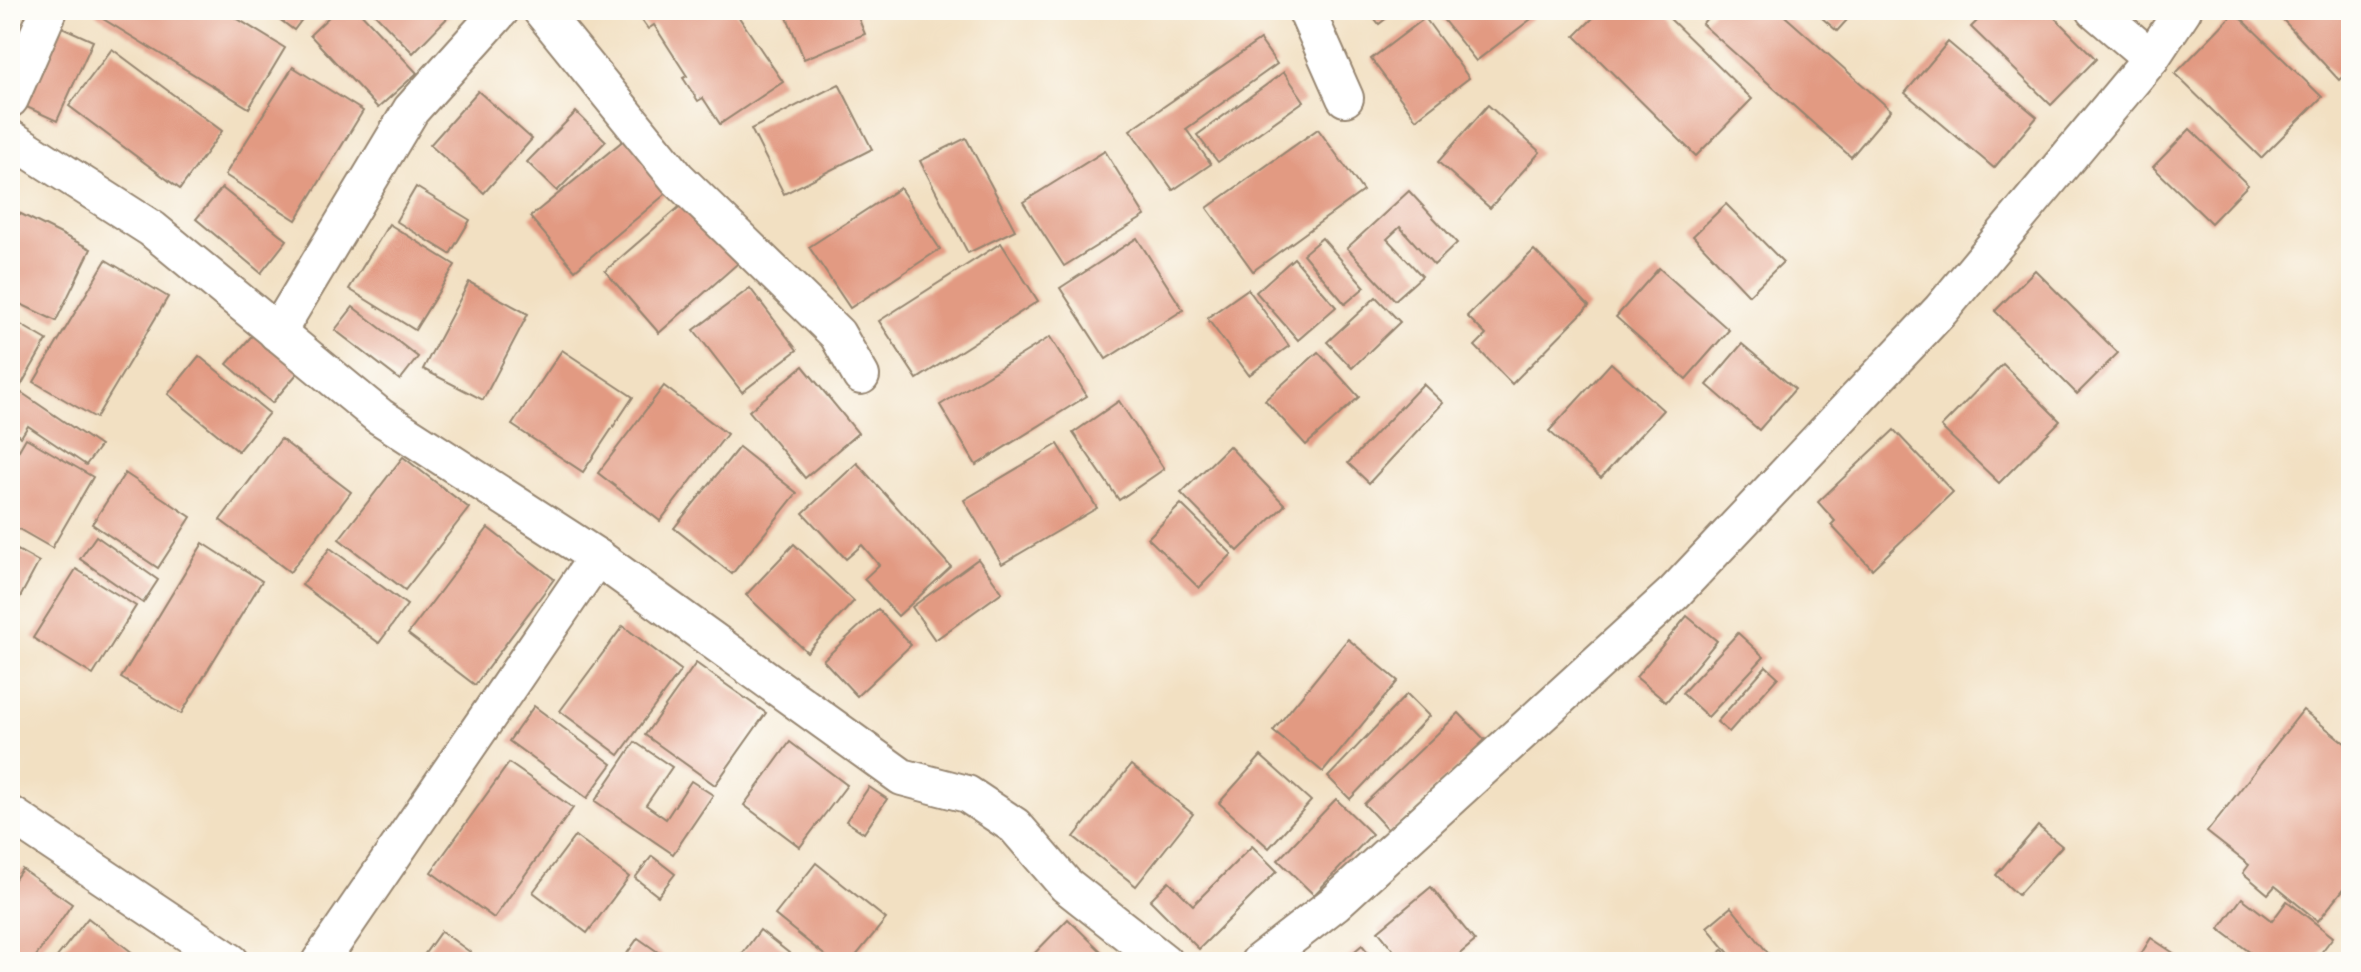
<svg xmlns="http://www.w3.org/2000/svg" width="2361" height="972" viewBox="0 0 2361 972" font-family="'Libre Caslon Text',serif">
<rect width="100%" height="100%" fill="#fdfcf7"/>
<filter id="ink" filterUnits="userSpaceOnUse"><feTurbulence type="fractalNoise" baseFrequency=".0125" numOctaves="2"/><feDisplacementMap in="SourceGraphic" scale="16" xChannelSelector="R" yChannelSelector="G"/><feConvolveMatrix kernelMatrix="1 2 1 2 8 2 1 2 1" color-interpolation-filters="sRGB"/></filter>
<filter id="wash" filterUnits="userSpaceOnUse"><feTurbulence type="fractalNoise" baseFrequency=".006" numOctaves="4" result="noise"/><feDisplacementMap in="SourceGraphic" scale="32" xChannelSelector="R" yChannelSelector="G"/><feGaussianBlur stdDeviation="1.8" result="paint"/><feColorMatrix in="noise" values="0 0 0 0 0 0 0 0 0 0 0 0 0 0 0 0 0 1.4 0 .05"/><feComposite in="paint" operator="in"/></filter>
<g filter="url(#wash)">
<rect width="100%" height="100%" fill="#f2e0c2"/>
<g id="blocks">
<!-- building -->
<g fill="#e29a82">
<polygon points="98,10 223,10 285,48 249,108 95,14"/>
<polygon points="267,10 309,10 294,30"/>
<polygon points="336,10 358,10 417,73 378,108 310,35"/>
<polygon points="371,10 455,10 413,53"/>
<polygon points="640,10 734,10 783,82 720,124 703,98 698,101 683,78 687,76 654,25 648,29 636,12"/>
<polygon points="784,10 855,10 865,34 804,59"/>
<polygon points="1368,10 1397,10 1379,24"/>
<polygon points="1442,10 1543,10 1476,61 1438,13"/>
<polygon points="1601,10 1661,10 1752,99 1696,156 1575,36"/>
<polygon points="1714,10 1778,10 1891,110 1851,157 1702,24"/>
<polygon points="1813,10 1856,10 1837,31"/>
<polygon points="1988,10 2047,10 2096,59 2051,105 1971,27"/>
<polygon points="2274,10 2351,10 2351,69 2339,80"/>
<polygon points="2235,12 2322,97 2261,158 2175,74"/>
<polygon points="1425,18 1469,78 1416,119 1371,59"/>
<polygon points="53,23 93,41 57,121 18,103"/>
<polygon points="1260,40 1277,64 1186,129 1211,164 1173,190 1130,130"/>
<polygon points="1948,42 2037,117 1994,168 1905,93"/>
<polygon points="112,49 222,131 180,189 69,106"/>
<polygon points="293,67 363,111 296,220 225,175"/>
<polygon points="1284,72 1304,101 1218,162 1197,135"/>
<polygon points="839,84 872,149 784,194 751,129"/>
<polygon points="478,91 532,139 484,193 430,145"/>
<polygon points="1488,105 1540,152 1490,208 1438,162"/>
<polygon points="576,112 606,141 557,191 527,162"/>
<polygon points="1318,129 1363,191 1253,271 1207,208"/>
<polygon points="2190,129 2248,185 2211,223 2153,167"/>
<polygon points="630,135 674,187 575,270 530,217"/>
<polygon points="966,138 1015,230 968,253 920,161"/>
<polygon points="1105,151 1145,216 1064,266 1023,202"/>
<polygon points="416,187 470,220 450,254 396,221"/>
<polygon points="222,188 287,240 261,273 196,219"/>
<polygon points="900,188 940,249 850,308 809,247"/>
<polygon points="1409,191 1457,243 1434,265 1400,227 1387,239 1422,276 1395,300 1347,248"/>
<polygon points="692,196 745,257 659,333 605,271"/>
<polygon points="1726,204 1783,262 1749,295 1693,236"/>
<polygon points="19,213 91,249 56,321 10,299 10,231"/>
<polygon points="389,224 455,265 415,330 349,289"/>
<polygon points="1137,238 1183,310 1106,359 1060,288"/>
<polygon points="1322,238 1365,287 1345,304 1303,254"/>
<polygon points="1001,243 1038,301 917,379 879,321"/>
<polygon points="1534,250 1589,306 1512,384 1475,346 1486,335 1467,316"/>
<polygon points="1294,258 1336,307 1298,340 1256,292"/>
<polygon points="106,260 168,297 96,418 34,382"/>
<polygon points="1659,268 1729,330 1686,379 1616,317"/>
<polygon points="2035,270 2118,353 2077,394 1995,311"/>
<polygon points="469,282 528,314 483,400 423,369"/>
<polygon points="750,288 797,350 742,392 694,330"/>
<polygon points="1248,289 1289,346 1249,375 1207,318"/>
<polygon points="1376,297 1400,322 1352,368 1327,342"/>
<polygon points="353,307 418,357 400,380 335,330"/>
<polygon points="16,322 47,340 20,387 10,381 10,333"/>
<polygon points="257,330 302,368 272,403 227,364"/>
<polygon points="1050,337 1087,396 976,465 940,405"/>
<polygon points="1742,344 1795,389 1759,430 1707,385"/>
<polygon points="562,350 633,397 583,472 512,425"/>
<polygon points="1318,352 1359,397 1306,445 1265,400"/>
<polygon points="199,356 269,413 238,451 168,394"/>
<polygon points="1611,363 1663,410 1601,478 1549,431"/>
<polygon points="2003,364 2060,421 1999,483 1941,427"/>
<polygon points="803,366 858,433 805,478 749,411"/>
<polygon points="1423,384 1443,403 1369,483 1348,463"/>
<polygon points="664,386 727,434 660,521 598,473"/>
<polygon points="22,393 100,446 86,465 28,426 21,437 10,429 10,411"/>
<polygon points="1119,401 1164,469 1119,500 1073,433"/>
<polygon points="1894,430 1953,492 1872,569 1831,525 1835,521 1818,502"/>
<polygon points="26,438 93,477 52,548 10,524 10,444 19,450"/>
<polygon points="281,439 351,492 290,572 220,520"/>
<polygon points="1058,444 1097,508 1002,564 964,500"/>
<polygon points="1229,446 1285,505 1238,551 1181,493"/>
<polygon points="739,447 797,493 732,574 674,528"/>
<polygon points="403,457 469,508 405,590 339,539"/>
<polygon points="857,463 951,567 898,616 864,579 879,565 862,545 846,559 803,513"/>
<polygon points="125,473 191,517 158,568 92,524"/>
<polygon points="1181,504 1232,554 1199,588 1148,538"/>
<polygon points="488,528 554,579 475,685 408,634"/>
<polygon points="96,536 158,580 143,603 80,559"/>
<polygon points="203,543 262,581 181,714 121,678"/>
<polygon points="794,544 854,601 807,652 746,595"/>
<polygon points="10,546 39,562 10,616"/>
<polygon points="330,548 407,605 379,643 302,585"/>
<polygon points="978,559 1002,592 935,640 912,607"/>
<polygon points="76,569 136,606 93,675 33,638"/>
<polygon points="878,609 911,645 857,696 823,660"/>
<polygon points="1687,616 1717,641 1666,702 1636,677"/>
<polygon points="623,626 681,670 619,755 560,711"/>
<polygon points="1738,633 1764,657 1708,717 1682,693"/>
<polygon points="1348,639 1398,681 1323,772 1273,731"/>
<polygon points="696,663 766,713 715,785 645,735"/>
<polygon points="1766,666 1778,677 1729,732 1717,722"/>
<polygon points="1407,694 1429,716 1350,799 1328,777"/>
<polygon points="534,706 612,764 587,798 509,741"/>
<polygon points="2303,710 2351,748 2351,880 2318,921 2275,886 2268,894 2243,873 2249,865 2207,832"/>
<polygon points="1459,713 1485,740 1390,832 1364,804"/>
<polygon points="635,742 672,767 646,805 666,819 691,781 713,795 673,854 595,801"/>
<polygon points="790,742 847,785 800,847 744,805"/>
<polygon points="1261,756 1311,801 1269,848 1219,803"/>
<polygon points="509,763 573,808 494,918 431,872"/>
<polygon points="1131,765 1193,814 1136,886 1074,837"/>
<polygon points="869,787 887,799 864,833 846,821"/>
<polygon points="1336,799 1372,834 1314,895 1278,860"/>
<polygon points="2038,826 2062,846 2018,895 1996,875"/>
<polygon points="575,836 629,877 587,933 533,892"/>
<polygon points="10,843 20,851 10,863"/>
<polygon points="1252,846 1277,871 1199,949 1150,900 1169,881 1193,905"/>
<polygon points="652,856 675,874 658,896 635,878"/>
<polygon points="816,863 886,919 851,962 833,962 775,915"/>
<polygon points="22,869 72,904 32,962 10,962 10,886"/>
<polygon points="1431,887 1475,941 1450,962 1403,962 1378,931"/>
<polygon points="2242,898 2272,921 2287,901 2333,937 2314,962 2263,962 2219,929"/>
<polygon points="1731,907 1775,962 1736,962 1707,927"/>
<polygon points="88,918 138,957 133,962 53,962"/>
<polygon points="1068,919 1112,962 1026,962"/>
<polygon points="760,930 789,953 782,962 736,962"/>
<polygon points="441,931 481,960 479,962 419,962"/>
<polygon points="638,938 672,962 621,962"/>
<polygon points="2151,938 2187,962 2136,962"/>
<polygon points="1362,945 1376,962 1342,962"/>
<polygon points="1723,950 1732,962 1708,962"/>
</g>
</g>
</g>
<g filter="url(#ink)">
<use href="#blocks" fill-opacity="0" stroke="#968570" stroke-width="2"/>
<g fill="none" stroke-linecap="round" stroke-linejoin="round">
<!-- minor casing -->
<g stroke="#968570" stroke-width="40">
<g id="minor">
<polyline points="541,10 677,178 837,334 861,376"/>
<polyline points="1306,10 1345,98"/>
<polyline points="2095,10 2151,58"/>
<polyline points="10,99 49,10"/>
<polyline points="10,138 152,229 379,416 597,557 902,777 967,794 1015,826 1066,885 1164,962"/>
<polyline points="277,333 411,110 501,10"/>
<polyline points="10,814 231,962"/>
<polyline points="320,962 597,557"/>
<polyline points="1259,962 1335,903 1674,593 1941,310 2151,58 2183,10"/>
</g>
</g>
<!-- minor -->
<use href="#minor" stroke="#fff" stroke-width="36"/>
</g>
</g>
<!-- margin -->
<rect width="2361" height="972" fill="none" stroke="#fdfcf7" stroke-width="40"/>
</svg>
